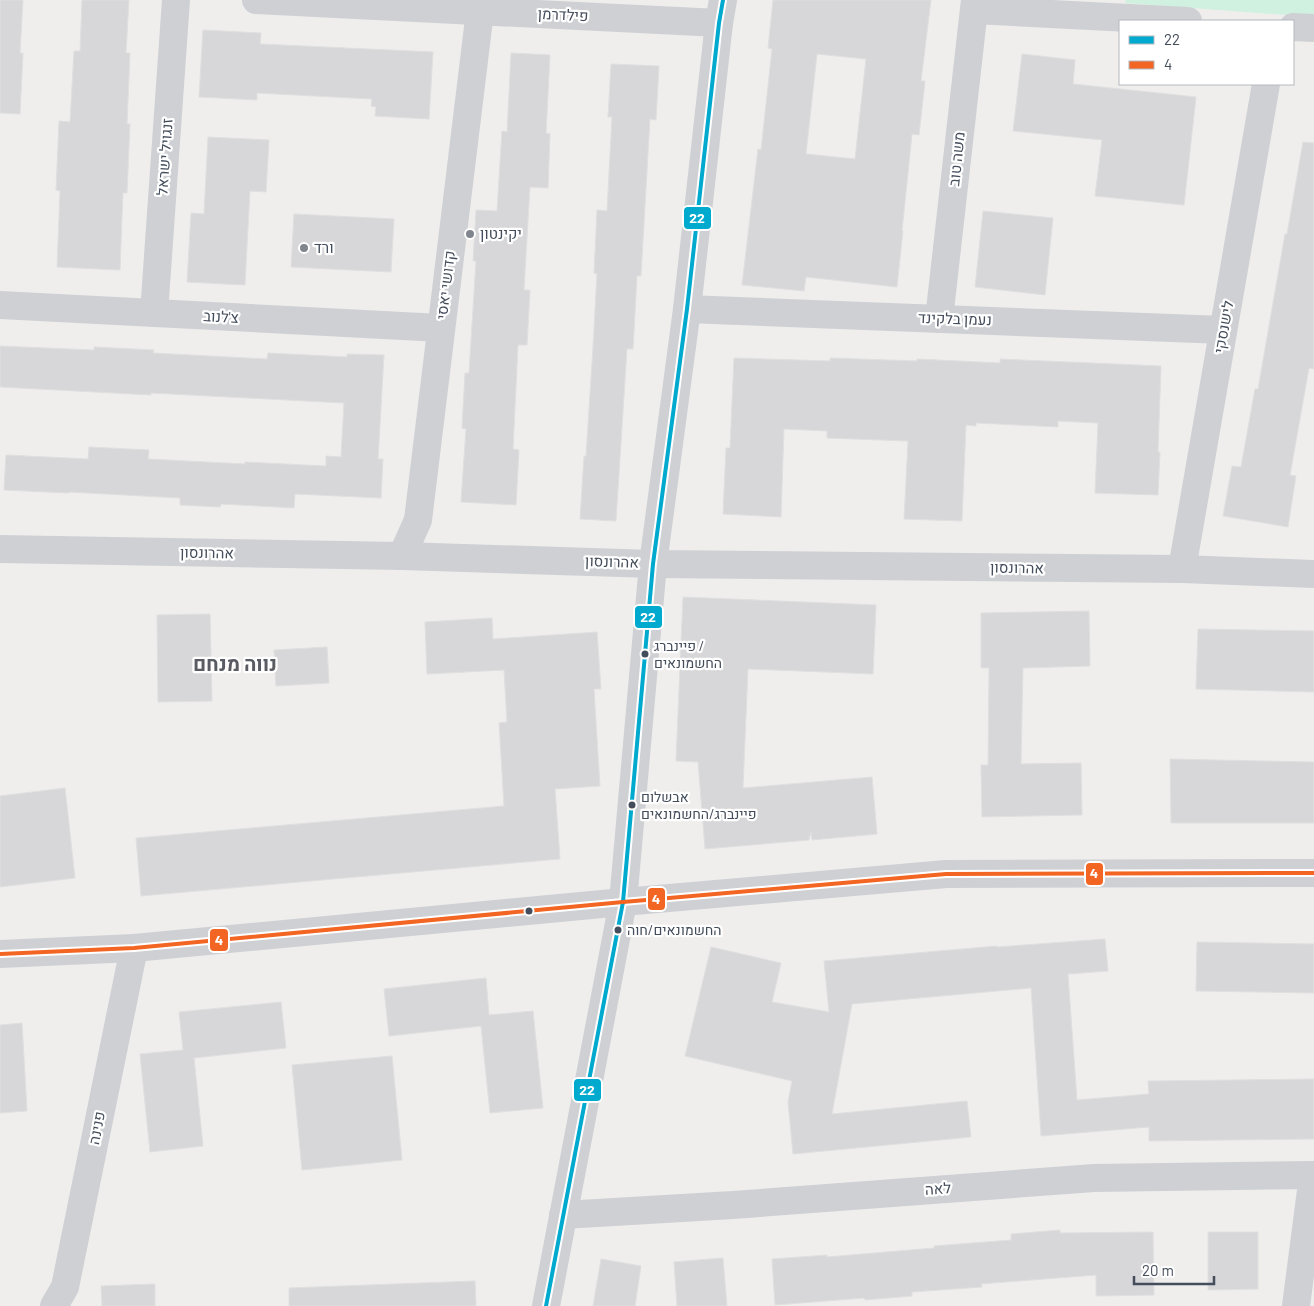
<svg xmlns="http://www.w3.org/2000/svg" width="1314" height="1306" viewBox="0 0 1314 1306" font-family="Barlow,Heebo,sans-serif">
<rect width="100%" height="100%" fill="#efeeed"/>
<!-- green -->
<polygon fill="#d0f0e0" points="1126,0 1314,0 1314,17 1125,3"/>
<!-- building -->
<g fill="#d7d7d9" stroke="#e0dfe0" fill-rule="evenodd">
<polygon points="0,0 23,0 20,53 23,53 20,114 0,113"/>
<polygon points="82,0 129,0 126,53 130,53 127,124 130,124 127,193 123,193 120,270 57,267 60,191 56,190 59,121 70,122 74,51 80,51"/>
<path d="M773 0H931L921 81H925L919 135 912 134 902 231H903L897 287 806 277 804 291 742 285 758 149 761 150 772 49 768 48ZM817 54 866 59 855 159 806 154Z"/>
<polygon points="203,30 261,33 260,44 433,52 429,119 375,116 376,107 371,106 372,99 257,93 257,100 199,97"/>
<polygon points="511,53 550,55 546,133 550,134 548,188 530,187 524,290 530,290 527,345 518,345 513,449 519,450 516,505 461,502 466,429 462,428 465,373 469,373 476,261 473,261 476,210 497,211 502,131 507,132"/>
<polygon points="1022,54 1075,60 1073,84 1196,97 1184,205 1095,196 1102,140 1013,131"/>
<polygon points="611,64 659,66 656,120 650,119 641,276 637,276 633,349 627,349 616,521 580,519 584,456 586,456 593,347 597,274 594,273 597,210 607,211 612,117 608,117"/>
<polygon points="208,137 269,140 266,192 250,191 245,285 187,282 191,213 204,214"/>
<polygon points="1303,142 1314,143 1314,369 1309,368 1290,475 1296,476 1288,527 1223,516 1232,466 1241,467 1255,389 1258,389 1285,234 1287,234"/>
<polygon points="983,211 1053,218 1045,295 975,287"/>
<polygon points="294,214 394,219 391,272 291,267"/>
<polygon points="0,346 94,350 94,347 154,350 153,353 267,359 268,353 347,357 347,354 384,355 378,459 383,459 381,498 295,494 294,508 221,504 220,507 180,505 180,498 69,492 69,493 4,490 6,455 88,459 89,447 149,450 148,459 245,464 245,462 326,466 326,456 341,457 344,403 151,393 151,395 0,387"/>
<polygon points="734,358 830,361 830,358 917,361 917,359 1000,363 1000,359 1161,366 1158,452 1160,452 1158,495 1095,493 1098,423 1058,421 1058,427 976,423 976,426 966,425 962,521 904,519 908,441 827,438 827,431 784,429 781,517 723,514 726,448 730,448"/>
<polygon points="683,597 876,605 873,674 748,669 743,788 872,777 877,834 812,840 811,832 809,840 705,849 698,762 676,761"/>
<polygon points="1089,611 1090,666 1023,668 1021,764 1081,763 1082,815 982,817 981,765 988,765 989,668 981,668 981,613"/>
<polygon points="210,614 212,701 158,702 157,615"/>
<polygon points="492,618 493,639 597,632 601,689 594,689 600,786 555,789 560,859 141,896 136,838 504,806 499,723 507,722 504,670 427,674 425,622"/>
<polygon points="1198,629 1314,631 1314,692 1196,689"/>
<polygon points="327,647 329,683 276,686 274,650"/>
<polygon points="1170,759 1314,762 1314,823 1171,823"/>
<polygon points="65,788 75,878 0,887 0,796"/>
<polygon points="1105,939 1108,971 1068,974 1077,1100 1149,1094 1148,1081 1314,1079 1314,1139 1149,1141 1149,1127 1041,1136 1031,988 852,1004 832,1114 967,1101 971,1137 793,1154 788,1102 792,1081 685,1056 711,947 781,963 772,1002 829,1012 824,961 997,946 997,947"/>
<polygon points="1197,942 1314,944 1314,993 1196,991"/>
<polygon points="486,978 489,1015 533,1011 543,1108 490,1113 481,1026 389,1036 384,989"/>
<polygon points="281,1002 286,1048 194,1058 203,1146 150,1152 140,1054 183,1050 179,1012"/>
<polygon points="22,1023 27,1111 0,1113 0,1025"/>
<polygon points="392,1056 402,1160 302,1170 292,1065"/>
<polygon points="1060,1230 1060,1233 1153,1232 1154,1295 1096,1296 1096,1275 981,1284 982,1287 912,1292 912,1296 865,1300 864,1298 775,1305 772,1259 827,1255 827,1257 934,1248 934,1246 1011,1240 1011,1234"/>
<polygon points="1208,1232 1258,1232 1258,1289 1208,1290"/>
<polygon points="723,1258 727,1306 677,1306 674,1262"/>
<polygon points="601,1259 641,1266 635,1306 593,1306"/>
<polygon points="475,1281 476,1306 289,1306 289,1288"/>
<polygon points="155,1284 155,1306 102,1306 101,1286"/>
</g>
<g fill="none" stroke-linecap="round" stroke-linejoin="round">
<!-- minor -->
<g stroke="#ced0d4" stroke-width="28">
<polyline points="256,0 719,23"/>
<polyline points="974,10 1188,21"/>
<polyline points="1293,27 1314,28"/>
<polyline points="0,305 441,328"/>
<polyline points="687,309 1223,330"/>
<polyline points="154,313 176,0"/>
<polyline points="939,319 975,0"/>
<polyline points="0,549 402,556 653,564 1182,569 1314,574"/>
<polyline points="402,556 418,520 480,11"/>
<polyline points="1182,569 1266,84"/>
<polyline points="0,954 134,948 623,902 946,874 1314,873"/>
<polyline points="563,1215 733,1205 1094,1178 1314,1175"/>
<polyline points="54,1306 65,1287 134,948"/>
<polyline points="546,1306 623,902 653,564 687,309 719,23 723,0"/>
<polyline points="1296,1306 1313,1175"/>
</g>
<!-- bus-1 casing -->
<g stroke="#fff" stroke-width="8">
<polyline id="bus-1" points="546,1306 623,902 653,564 687,309 719,23 723,0"/>
</g>
<!-- bus-2 casing -->
<g stroke="#fff" stroke-width="8">
<polyline id="bus-2" points="0,954 134,948 623,902 946,874 1314,873"/>
</g>
<!-- bus-1 -->
<use href="#bus-1" stroke="#00a9ce" stroke-width="4"/>
<!-- bus-2 -->
<use href="#bus-2" stroke="#f26522" stroke-width="4"/>
</g>
<!-- markers -->
<g fill="#80858e" stroke="#fff" stroke-width="2">
<circle cx="470" cy="234" r="5"/>
<circle cx="304" cy="248" r="5"/>
</g>
<g fill="#444d5b" stroke="#fff" stroke-width="2">
<circle cx="645" cy="654" r="4.5"/>
<circle cx="632" cy="805" r="4.5"/>
<circle cx="529" cy="911" r="4.5"/>
<circle cx="618" cy="930" r="4.5"/>
</g>
<g text-anchor="middle" stroke-width="4.5" stroke-linejoin="round" paint-order="stroke">
<!-- bus labels -->
<g font-size="14" fill="#444d5b" stroke="#fff" text-anchor="start">
<text x="654" y="651">פיינברג /<tspan x="654" dy="17">החשמונאים</tspan></text>
<text x="641" y="802">אבשלום<tspan x="641" dy="17">פיינברג/החשמונאים</tspan></text>
<text x="627" y="935">החשמונאים/חוה</text>
</g>
<!-- street labels -->
<g font-size="15" fill="#444d5b" stroke="#fff">
<text transform="translate(563 15) rotate(3)" y="5">פילדרמן</text>
<text transform="translate(165 157) rotate(-86)" y="5">זנגויל ישראל</text>
<text transform="translate(957 159) rotate(-84)" y="5">משה טוב</text>
<text transform="translate(446 285) rotate(-83)" y="5">קדושי יאסי</text>
<text transform="translate(221 317) rotate(3)" y="5">צ'לנוב</text>
<text transform="translate(955 319) rotate(2)" y="5">נעמן בלקינד</text>
<text transform="translate(1224 327) rotate(-80)" y="5">לישנסקי</text>
<text transform="translate(207 553) rotate(1)" y="5">אהרונסון</text>
<text transform="translate(612 562) rotate(2)" y="5">אהרונסון</text>
<text transform="translate(1017 568) rotate(1)" y="5">אהרונסון</text>
<text transform="translate(97 1128) rotate(-79)" y="5">פנינה</text>
<text transform="translate(938 1189) rotate(-4)" y="5">לאה</text>
</g>
<!-- poi labels -->
<g font-size="15" fill="#444d5b" stroke="#fff" text-anchor="start">
<text x="480" y="239">יקינטון</text>
<text x="314" y="253">ורד</text>
</g>
<!-- district labels -->
<g font-size="20" font-weight="bold" fill="#595c62" stroke="#fff">
<text x="235" y="671">נווה מנחם</text>
</g>
</g>
<g stroke="#fff" stroke-width="2">
<rect x="683" y="206" width="29" height="24" rx="5" fill="#00a9ce"/>
<rect x="634" y="605" width="29" height="24" rx="5" fill="#00a9ce"/>
<rect x="1085" y="862" width="19" height="24" rx="5" fill="#f26522"/>
<rect x="647" y="887" width="19" height="24" rx="5" fill="#f26522"/>
<rect x="209" y="928" width="20" height="24" rx="5" fill="#f26522"/>
<rect x="573" y="1078" width="29" height="24" rx="5" fill="#00a9ce"/>
</g>
<g font-size="14" text-anchor="middle" font-weight="bold" fill="#fff">
<text x="697" y="223">22</text>
<text x="648" y="622">22</text>
<text x="1094" y="878">4</text>
<text x="656" y="904">4</text>
<text x="219" y="945">4</text>
<text x="587" y="1095">22</text>
</g>
<!-- legend -->
<rect x="1119" y="20" width="175" height="65" fill="#ffffff" stroke="#b4b8bd"/>
<rect x="1129" y="36" width="25" height="8" fill="#00a9ce" stroke="#b4b8bd"/>
<text x="1164" y="45" font-size="15" fill="#444d5b">22</text>
<rect x="1129" y="61" width="25" height="8" fill="#f26522" stroke="#b4b8bd"/>
<text x="1164" y="70" font-size="15" fill="#444d5b">4</text>
<!-- scale -->
<path d="M1134 1276v8h80v-8" fill="none" stroke="#444d5b" stroke-width="2.5"/>
<text x="1142" y="1276" font-size="15" fill="#444d5b" stroke="#ffffff" stroke-width="4" paint-order="stroke">20 m</text>
</svg>
